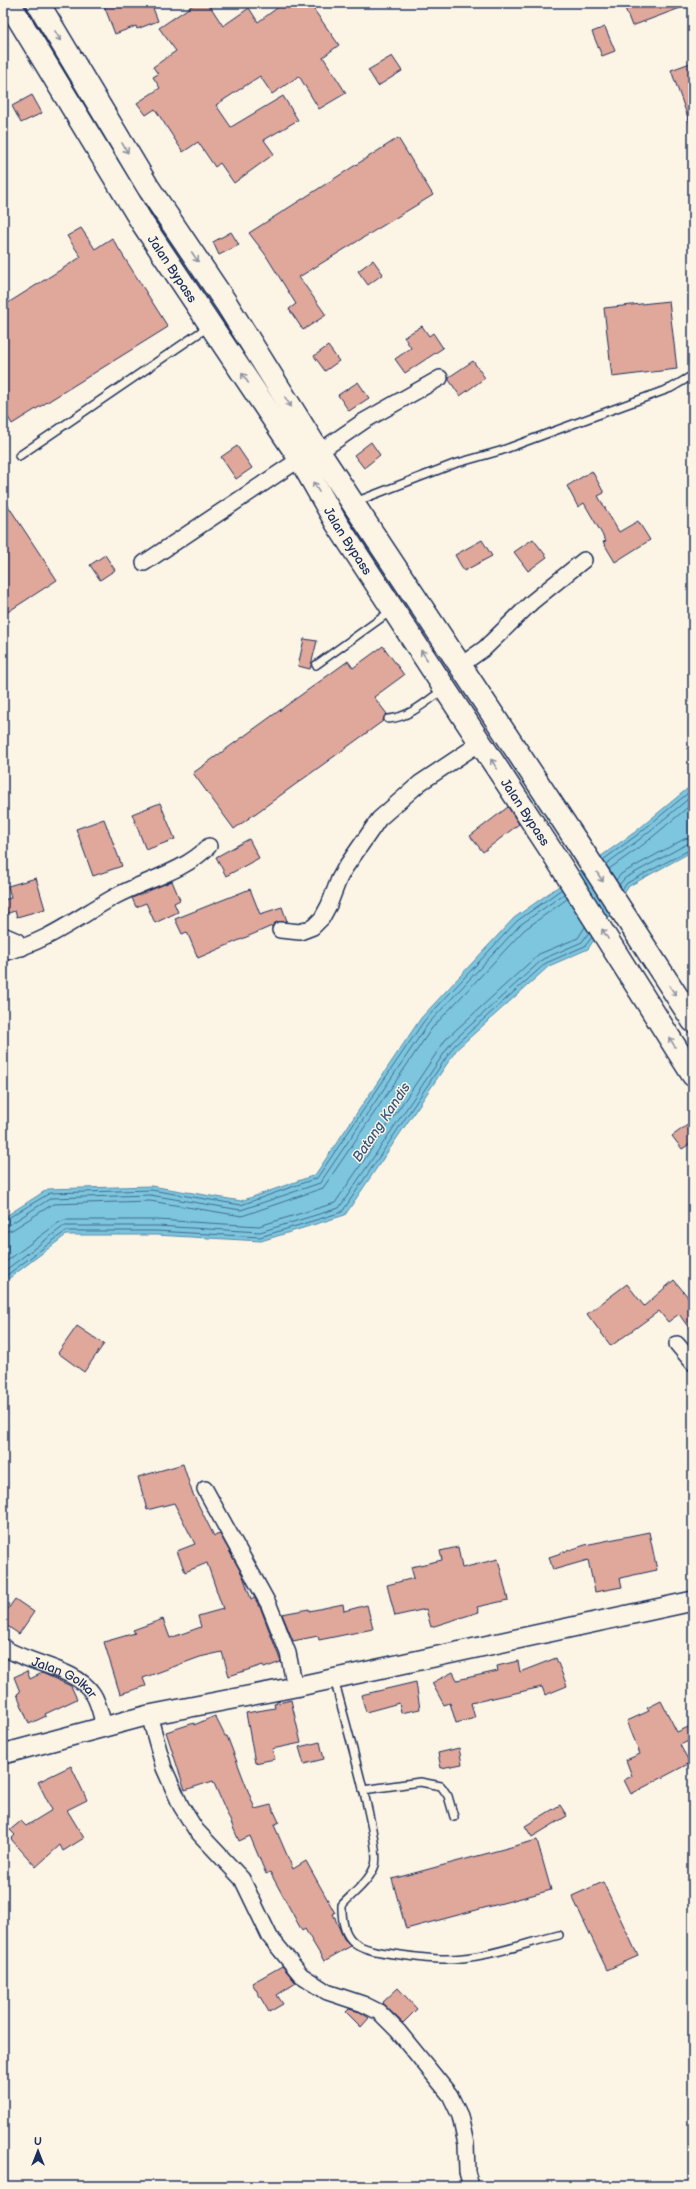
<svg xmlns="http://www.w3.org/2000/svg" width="696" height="2189" viewBox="0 0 696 2189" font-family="'Balsamiq Sans',sans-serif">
<rect width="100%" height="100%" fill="#fcf5e5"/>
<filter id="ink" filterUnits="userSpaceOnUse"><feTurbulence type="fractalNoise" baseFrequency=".025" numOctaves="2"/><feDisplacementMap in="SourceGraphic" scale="8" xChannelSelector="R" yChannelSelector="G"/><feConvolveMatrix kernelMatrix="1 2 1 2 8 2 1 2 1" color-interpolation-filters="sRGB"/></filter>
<g filter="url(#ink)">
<!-- water -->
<polygon fill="#7dc6de" stroke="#568aab" points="693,784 693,851 629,886 588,949 549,966 457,1049 345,1215 261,1241 156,1235 66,1235 3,1283 3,1218 48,1189 151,1186 241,1201 315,1175 421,1018 514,918 635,832"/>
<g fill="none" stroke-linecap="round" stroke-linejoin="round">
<!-- shore -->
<g stroke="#426b91" stroke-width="1">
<polyline points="603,860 637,835 693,789"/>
<polyline points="606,864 640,839 693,795"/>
<polyline points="609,869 644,844 693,803"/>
<polyline points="616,880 621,874 684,839 693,837"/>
<polyline points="619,885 625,878 687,844 693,843"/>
<polyline points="622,890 627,883 693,848"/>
<polyline points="3,1221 50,1193 151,1190 241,1205 317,1178 424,1021 517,921 562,889"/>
<polyline points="3,1226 9,1225 51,1198 150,1195 241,1210 320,1183 428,1024 520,925 564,894"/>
<polyline points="3,1232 12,1230 53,1204 150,1201 242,1216 323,1188 432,1028 524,930 567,899"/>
<polyline points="3,1264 58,1223 65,1220 157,1220 259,1226 335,1203 446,1039 539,954 578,938 585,927"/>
<polyline points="3,1272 64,1226 157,1226 260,1232 339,1208 451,1043 543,959 582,942 589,932"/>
<polyline points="3,1278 66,1231 156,1231 260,1237 342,1212 454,1046 546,963 585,946 592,937"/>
</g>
</g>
<!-- building -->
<g fill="#e0a79b" stroke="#1b2f5e">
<polygon points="103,3 151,3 158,21 137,29 136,26 115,34"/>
<polygon points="196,3 208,3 223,26 249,8 258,22 284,3 305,3 309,9 312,7 339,45 323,57 346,93 319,109 299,76 272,94 260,76 216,105 231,127 283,96 298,120 264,140 274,154 234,183 220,163 215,167 198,142 183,152 155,109 146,115 137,103 160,88 153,77 158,74 153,67 176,51 159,28"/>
<polygon points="623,3 691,3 691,4 632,26"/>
<polygon points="605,27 615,51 602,56 592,32"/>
<polygon points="392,56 402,71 378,86 368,70"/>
<polygon points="693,62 693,126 691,126 671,70"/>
<polygon points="32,95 42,113 21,123 12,106"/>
<polygon points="398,138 433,195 299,277 326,315 303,330 289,309 296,304 265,254 249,233"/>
<polygon points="81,228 95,249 112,238 168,327 12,424 3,409 3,306 81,257 67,236"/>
<polygon points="231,232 239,245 219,255 213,242"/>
<polygon points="373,260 383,274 368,285 358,271"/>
<polygon points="669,301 677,369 612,377 604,308"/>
<polygon points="422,326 429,336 433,333 443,348 405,373 395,359 411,348 404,337"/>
<polygon points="328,346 339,361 325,371 314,356"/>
<polygon points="473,361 485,378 460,396 449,380 449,377"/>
<polygon points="358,382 369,398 349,411 338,395"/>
<polygon points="371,442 380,455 364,468 354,455"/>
<polygon points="237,446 252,468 236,479 221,457"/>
<polygon points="592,471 604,493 598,496 619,532 638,521 650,540 615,562 603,542 606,541 584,503 578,507 567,486"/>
<polygon points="3,498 57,580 3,615"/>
<polygon points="533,539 547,557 528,571 514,552"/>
<polygon points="482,540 492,556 464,571 455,555"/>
<polygon points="105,555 115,570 100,580 90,565"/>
<polygon points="304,639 317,641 310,669 298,666"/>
<polygon points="383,646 404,675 374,697 387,714 384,717 383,721 234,829 193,773 348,661 353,668"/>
<polygon points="160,803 175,839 146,850 132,814"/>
<polygon points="508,807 519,824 483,852 470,836"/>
<polygon points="104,819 122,866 93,876 76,829"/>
<polygon points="249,839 259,858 226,876 216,857"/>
<polygon points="36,878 45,909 17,917 15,911 5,914 3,900 11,898 8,886"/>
<polygon points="172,881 180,900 174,903 178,912 155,923 146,903 136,907 132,898"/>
<polygon points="250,889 260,914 282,907 287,921 277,922 272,926 198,958 187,932 182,934 175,919"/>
<polygon points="693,1121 693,1142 682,1149 672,1136"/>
<polygon points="674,1280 693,1303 693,1334 679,1314 668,1322 659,1311 611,1346 587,1314 627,1284 644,1306"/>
<polygon points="77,1326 104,1344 84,1372 58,1353"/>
<polygon points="183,1464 192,1492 214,1536 220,1534 243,1576 251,1599 254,1597 261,1609 281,1662 264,1668 263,1665 229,1676 222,1652 200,1657 143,1678 146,1686 120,1694 104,1642 135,1633 133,1630 163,1619 170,1638 201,1627 198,1616 223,1609 207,1563 185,1572 177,1551 195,1544 174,1503 147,1510 138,1477"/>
<polygon points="649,1532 657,1570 620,1578 622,1587 595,1592 588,1560 553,1570 549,1557 585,1545"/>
<polygon points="458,1547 462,1568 498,1559 508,1600 477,1607 479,1612 431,1627 426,1609 395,1616 387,1585 414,1578 411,1567 442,1560 440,1551"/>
<polygon points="15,1599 34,1612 19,1634 3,1623 3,1616"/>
<polygon points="343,1604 344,1611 367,1605 373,1629 319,1640 318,1636 293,1641 282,1614 309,1609 309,1611"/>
<polygon points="556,1658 567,1686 545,1695 542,1687 471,1703 475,1718 456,1723 450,1703 444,1705 432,1683 453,1672 457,1680 498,1671 497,1666 518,1661 520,1672"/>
<polygon points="27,1671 30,1679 42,1673 71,1686 77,1699 45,1714 46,1716 29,1724 17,1694 20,1692 14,1677"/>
<polygon points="416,1682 420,1709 401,1713 399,1703 366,1712 361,1695"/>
<polygon points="291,1700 301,1743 272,1749 275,1759 255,1763 246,1713 275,1708 274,1704"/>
<polygon points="661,1701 677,1732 693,1725 693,1739 680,1745 690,1763 631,1794 624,1780 632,1776 626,1760 640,1754 627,1721 649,1711 647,1708"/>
<polygon points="215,1716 225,1736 227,1736 255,1809 271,1805 279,1822 274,1825 293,1869 306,1861 335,1913 333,1914 344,1939 351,1946 324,1961 305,1929 302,1931 270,1872 266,1874 250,1836 239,1841 213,1781 185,1790 166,1732 194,1723 194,1725"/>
<polygon points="320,1742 324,1759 304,1764 299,1747"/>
<polygon points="459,1748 462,1764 441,1768 438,1753"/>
<polygon points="71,1766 87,1800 67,1810 84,1838 63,1851 60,1845 36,1867 11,1839 15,1835 10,1830 21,1821 26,1826 52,1810 38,1782"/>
<polygon points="560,1805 567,1816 532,1837 525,1826"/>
<polygon points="537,1840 551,1890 406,1929 392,1879"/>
<polygon points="603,1882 638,1956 607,1970 572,1896"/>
<polygon points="282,1966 296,1983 277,1995 283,2004 269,2012 252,1983"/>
<polygon points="398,1988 417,2009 403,2023 382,2003"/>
<polygon points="349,2009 360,2012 369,2018 361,2027 346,2012"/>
</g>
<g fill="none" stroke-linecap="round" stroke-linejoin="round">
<!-- service casing -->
<g stroke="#1b2f5e" stroke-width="10">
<g id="service">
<polyline points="19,456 208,327"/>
<polyline points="355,502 454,464 500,451 671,388 693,375"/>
<polyline points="316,665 391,611"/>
<path d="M388 719C410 717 426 702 444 689"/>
<path d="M334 1678C341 1708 382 1846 375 1865 370 1881 353 1893 342 1905 341 1945 359 1949 393 1954 409 1956 426 1959 442 1959 481 1960 522 1944 559 1935"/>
<polyline points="363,1790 420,1782 441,1786 448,1796 454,1817"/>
</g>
</g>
<!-- minor casing -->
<g stroke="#1b2f5e" stroke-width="18">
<g id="minor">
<polyline points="319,452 364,421 440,378"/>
<polyline points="144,563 300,459"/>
<polyline points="461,665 485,648 532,602 584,560"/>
<polyline points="280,930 300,932 313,927 322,918 329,905 339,879 345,868 379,819 420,783 480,743"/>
<polyline points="3,935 17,941 22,948"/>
<path d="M3 953C49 941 75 919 114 897 145 880 184 872 209 846"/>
<polyline points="677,1344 693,1363"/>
<polyline points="205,1489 269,1605 288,1653 295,1687"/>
<path id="s1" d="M3 1647C28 1664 77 1668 93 1694 99 1703 101 1716 104 1726"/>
<polyline points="149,1715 164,1768 181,1806 196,1830 242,1879 270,1937 301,1975 327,1992 363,2004 379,2012 398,2031 450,2095 460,2116 466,2144 467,2172 471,2186"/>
</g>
</g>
<!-- tertiary casing -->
<g stroke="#1b2f5e" stroke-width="22">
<polyline id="tertiary" points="3,1754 149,1715 295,1687 693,1601"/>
</g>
<!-- trunk casing -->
<g stroke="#1b2f5e" stroke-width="25">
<g id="trunk">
<path id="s2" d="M9 3 143 224 300 459 337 524 554 855 693 1075"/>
<polyline points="38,3 148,187 226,303 319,452 579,845 693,1021"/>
</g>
</g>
<!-- service -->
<use href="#service" stroke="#fcf5e5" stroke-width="7"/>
<!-- minor -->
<use href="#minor" stroke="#fcf5e5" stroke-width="15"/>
<!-- tertiary -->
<use href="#tertiary" stroke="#fcf5e5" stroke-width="19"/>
<!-- trunk -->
<use href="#trunk" stroke="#fcf5e5" stroke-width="22"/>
</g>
<!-- one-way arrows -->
<defs><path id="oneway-shaft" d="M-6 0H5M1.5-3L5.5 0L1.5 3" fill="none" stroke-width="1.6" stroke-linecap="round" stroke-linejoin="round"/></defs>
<g stroke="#8c92a2">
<use href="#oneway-shaft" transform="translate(58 36) rotate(59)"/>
<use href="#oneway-shaft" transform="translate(125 148) rotate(59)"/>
<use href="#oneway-shaft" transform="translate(195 257) rotate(56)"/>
<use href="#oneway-shaft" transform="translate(245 378) rotate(-124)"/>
<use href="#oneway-shaft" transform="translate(288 402) rotate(58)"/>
<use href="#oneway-shaft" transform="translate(316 487) rotate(-120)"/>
<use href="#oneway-shaft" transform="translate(424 655) rotate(-124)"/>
<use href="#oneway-shaft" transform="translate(494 764) rotate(-123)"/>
<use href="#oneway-shaft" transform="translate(600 877) rotate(57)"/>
<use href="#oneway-shaft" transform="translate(605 934) rotate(-122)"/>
<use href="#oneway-shaft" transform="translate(673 991) rotate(57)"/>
<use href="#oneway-shaft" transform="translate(672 1042) rotate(-122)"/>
</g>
</g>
<g text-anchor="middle" stroke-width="3" stroke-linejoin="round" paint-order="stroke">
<!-- street labels -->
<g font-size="13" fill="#1b2f5e" stroke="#fcf5e5">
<text dy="5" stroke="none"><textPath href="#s2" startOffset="312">Jalan Bypass</textPath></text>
<text dy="5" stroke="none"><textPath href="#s2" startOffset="636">Jalan Bypass</textPath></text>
<text dy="5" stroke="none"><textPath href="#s2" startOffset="960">Jalan Bypass</textPath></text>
<text dy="5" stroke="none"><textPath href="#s1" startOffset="69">Jalan Golkar</textPath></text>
</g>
<!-- water labels -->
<g font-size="14" font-style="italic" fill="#34557e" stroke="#fcf5e5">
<text transform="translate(381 1122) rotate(-56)" y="5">Batang Kandis</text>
</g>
</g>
<!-- margin -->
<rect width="696" height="2189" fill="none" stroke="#fcf5e5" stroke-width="16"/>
<rect x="8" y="8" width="680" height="2173" fill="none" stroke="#1b2f5e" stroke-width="1.5" filter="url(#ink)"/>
<!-- north arrow -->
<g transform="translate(38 2151)" stroke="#fcf5e5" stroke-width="3" paint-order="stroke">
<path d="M0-3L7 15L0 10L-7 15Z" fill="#1b2f5e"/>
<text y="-6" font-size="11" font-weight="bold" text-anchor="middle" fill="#1b2f5e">U</text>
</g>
</svg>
